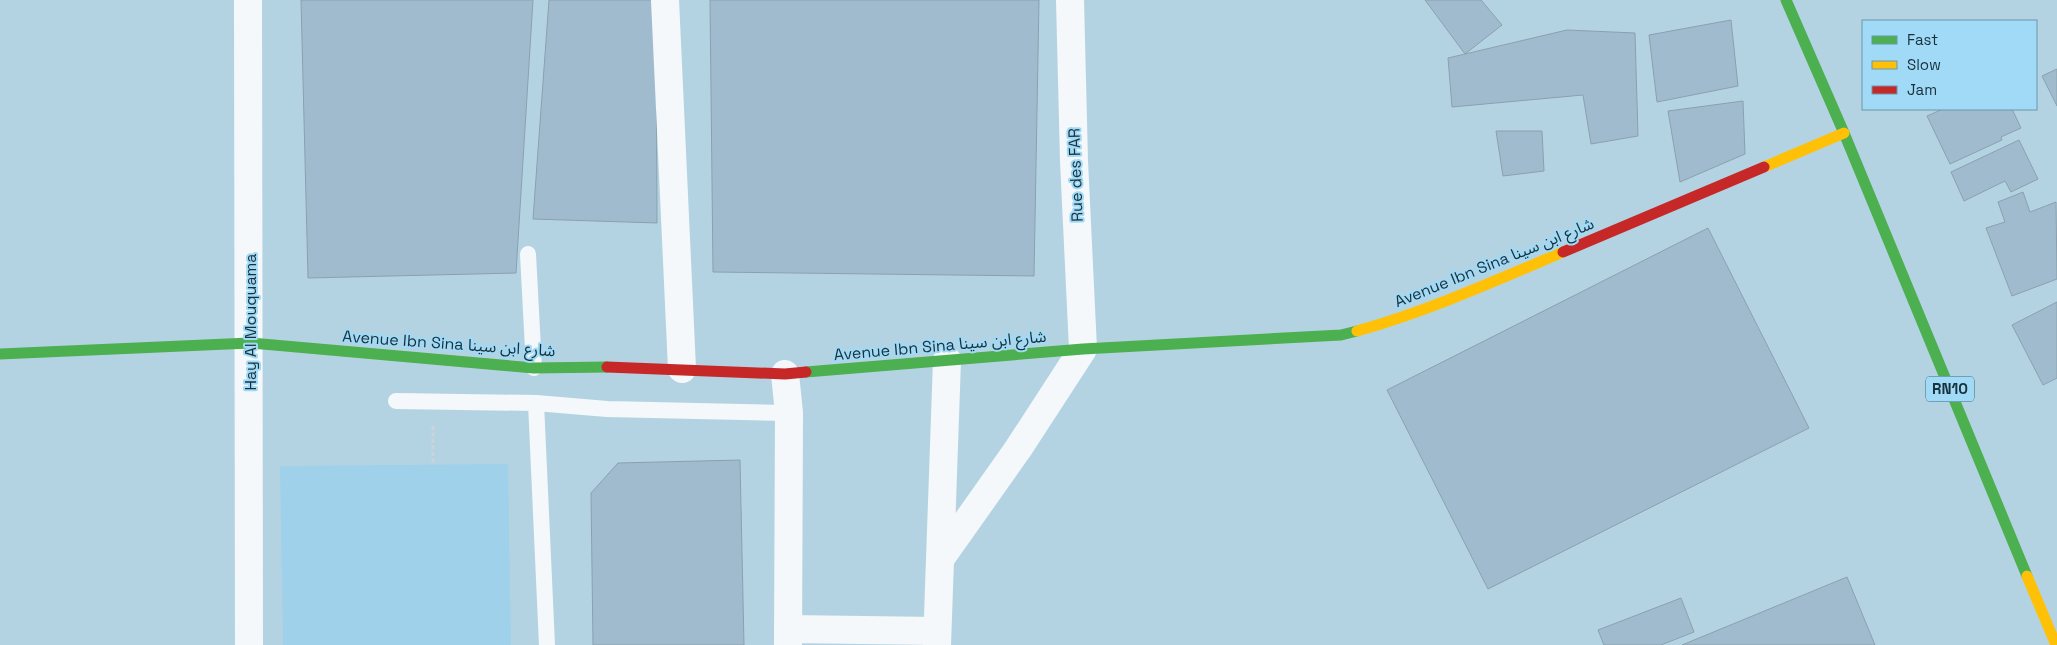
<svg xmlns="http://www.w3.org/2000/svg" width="2057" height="645" viewBox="0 0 2057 645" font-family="'Space Grotesk','Noto Sans Arabic',sans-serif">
<rect width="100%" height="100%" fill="#b4d3e2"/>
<!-- built -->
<polygon fill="#9fd1ea" points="508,464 511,645 283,645 280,466"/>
<!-- building -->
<g fill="#a1bbce" stroke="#8ba0ae">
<polygon points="301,0 533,0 516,273 308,278"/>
<polygon points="549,0 656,0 657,223 533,219"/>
<polygon points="710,0 1039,0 1034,276 713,272"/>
<polygon points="1425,0 1481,0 1502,25 1465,54"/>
<polygon points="1731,20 1738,86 1657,102 1649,35"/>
<polygon points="1567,30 1635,33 1638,136 1591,144 1583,95 1452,107 1448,58"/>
<polygon points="2057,69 2057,106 2042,76"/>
<polygon points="1743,101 1745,154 1680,182 1668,111"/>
<polygon points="1943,109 2012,109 2021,128 2001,137 2002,140 1950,164 1927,116"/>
<polygon points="1496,131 1542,131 1544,171 1503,176"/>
<polygon points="2019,140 2038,179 2011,192 2005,181 1964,201 1951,172"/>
<polygon points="2023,192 2030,212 2056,202 2057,279 2012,296 1986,228 2005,222 1998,202"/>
<polygon points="1708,228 1809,428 1488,589 1387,390"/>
<polygon points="2057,302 2057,378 2043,385 2012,325"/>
<polygon points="740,460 744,645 593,645 591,493 618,463"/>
<polygon points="1847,577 1875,645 1682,645"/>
<polygon points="1681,598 1694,632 1661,645 1604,645 1598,630"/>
</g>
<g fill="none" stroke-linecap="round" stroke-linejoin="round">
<!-- path -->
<polyline stroke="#cad4d9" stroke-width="3" stroke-dasharray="4 2.5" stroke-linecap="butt" points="433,426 433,464"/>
<!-- lane -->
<g stroke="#f4f8fb" stroke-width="16">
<polyline points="528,254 534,368"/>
<polyline points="396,401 536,403 607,409 789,413"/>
<polyline points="536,403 547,645"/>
</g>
<!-- street -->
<g stroke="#f4f8fb" stroke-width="28">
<polyline points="248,0 249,645"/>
<polyline points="665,0 682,369"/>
<polyline points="785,374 789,413 788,645"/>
<polyline points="941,558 1018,449 1083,349 1074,161 1070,0"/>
<polyline points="788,629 937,631"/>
<polyline points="937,645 947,360"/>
</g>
<!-- fast -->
<g stroke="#4caf50" stroke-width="11">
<polyline points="1786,0 1844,133 2027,576"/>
<polyline points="0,354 250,343 534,368 607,367"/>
<polyline points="806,372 1083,349 1341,335 1357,331"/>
</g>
<!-- slow -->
<g stroke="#ffc107" stroke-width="11">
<polyline points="1764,167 1844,133"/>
<path d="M1357 331C1428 311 1495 281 1563 252"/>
<polyline points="2027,576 2056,645"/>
</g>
<!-- jam -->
<g stroke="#c62828" stroke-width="11">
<polyline points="1563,252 1764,167"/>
<polyline points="607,367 785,374 806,372"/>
</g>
</g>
<g text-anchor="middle" stroke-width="4" stroke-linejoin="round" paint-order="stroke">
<!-- shield labels -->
<rect fill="#a0daf6" stroke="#426474" stroke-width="1" x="1926" y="376.5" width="48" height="25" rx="4"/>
<g font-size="15" font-weight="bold" fill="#19313c">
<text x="1950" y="394">RN10</text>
</g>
<!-- street labels -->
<g font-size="16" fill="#19313c" stroke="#a0daf6">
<text transform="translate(1075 175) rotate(-92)" y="6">Rue des FAR</text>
<text transform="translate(1494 262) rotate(-22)" y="6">Avenue Ibn Sina شارع ابن سينا</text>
<text transform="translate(250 322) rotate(-90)" y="6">Hay Al Mouquama</text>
<text transform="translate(449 343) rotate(4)" y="6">Avenue Ibn Sina شارع ابن سينا</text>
<text transform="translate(940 345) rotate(-5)" y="6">Avenue Ibn Sina شارع ابن سينا</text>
</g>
</g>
<!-- legend -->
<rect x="1862" y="20" width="175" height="90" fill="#a0daf6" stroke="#6a96ac"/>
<rect x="1872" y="36" width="25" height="8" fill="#4caf50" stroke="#6a96ac"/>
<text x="1907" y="45" font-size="15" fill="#19313c">Fast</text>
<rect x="1872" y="61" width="25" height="8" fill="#ffc107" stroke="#6a96ac"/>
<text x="1907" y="70" font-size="15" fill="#19313c">Slow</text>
<rect x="1872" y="86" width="25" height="8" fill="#c62828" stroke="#6a96ac"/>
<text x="1907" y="95" font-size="15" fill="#19313c">Jam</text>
</svg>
